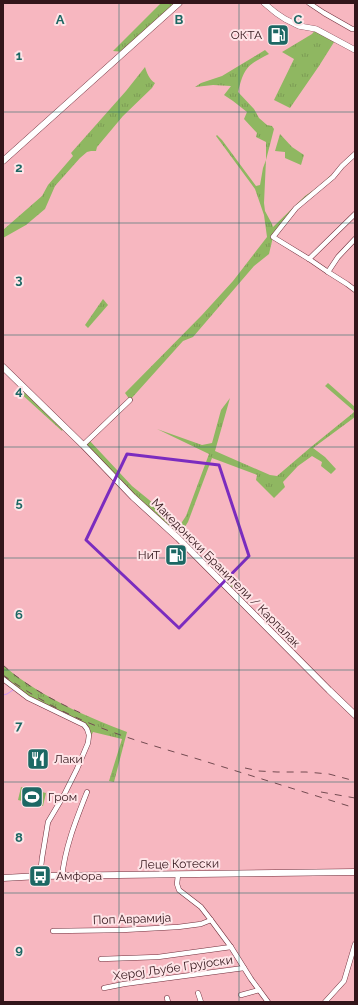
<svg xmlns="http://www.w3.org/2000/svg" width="358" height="1005" viewBox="0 0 358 1005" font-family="Raleway,sans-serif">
<defs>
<pattern id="grass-tufts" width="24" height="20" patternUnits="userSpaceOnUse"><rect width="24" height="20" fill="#8fb761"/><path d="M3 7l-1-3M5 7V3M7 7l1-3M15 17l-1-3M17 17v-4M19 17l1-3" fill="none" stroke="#7c9c54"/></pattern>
</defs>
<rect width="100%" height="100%" fill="#f7b7c0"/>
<!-- grass -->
<g fill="url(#grass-tufts)">
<polygon points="161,3 179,3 124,52 113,51"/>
<polygon points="316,29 336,39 319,66 290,108 274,100 294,59 282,52 312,34"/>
<path d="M265 50 269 54C247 65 244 68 238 92L254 109 259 118 267 125 272 126 274 129 266 160 264 203 265 211 272 224 273 227 305 196 318 187 331 175 333 177 296 208 273 237 269 254 254 266 193 337 183 341 130 400 125 393 202 315 233 281 267 237 264 215 255 189 216 136 217 135 222 140 256 186 260 185 263 168 266 160V142L256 137 257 133 244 119 247 112 233 101 224 95 231 86 213 85 195 87 201 83 222 76Z"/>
<path d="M145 67C147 73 149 79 155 83L152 88 123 116 97 147 96 151H91L87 152 80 158 55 186 45 209 26 225 3 238V230L42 196 48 185 73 156 71 153 126 91Z"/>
<polygon points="280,134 292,147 304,155 301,165 285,158 285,152 275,151"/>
<polygon points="103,299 108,305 88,328 85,325"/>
<polygon points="328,383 355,407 355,417 313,448 325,457 336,469 331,474 321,466 322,462 312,456 298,466 283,482 285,487 274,498 256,480 257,475 212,458 188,522 181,533 172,532 83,445 89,440 132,486 180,525 186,516 209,454 157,429 202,445 212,443 221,410 230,398 215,451 270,475 277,476 311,447 353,413 354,411 325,386"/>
<polygon points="22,386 64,427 62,431 18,391"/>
<polygon points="216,564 238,581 230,590 215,566"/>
<path d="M3 665C11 672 19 678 28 684 58 704 92 719 127 732L114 782 109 781 122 739 93 732 88 743 87 729 28 698 3 679Z"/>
</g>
<!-- pitch -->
<polygon fill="#8fb761" points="21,787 46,793 43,806 18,800"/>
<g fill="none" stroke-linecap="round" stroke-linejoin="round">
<!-- stream -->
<polyline stroke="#cd94f7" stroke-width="1" points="3,695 7,694 13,690"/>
<!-- minor casing -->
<g stroke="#712f3c" stroke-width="5.5">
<g id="minor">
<polyline points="309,3 324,13 352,29 355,29"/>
<polyline points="355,154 342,166 333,177 296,208 273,237 309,259 328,272 347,284 355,290"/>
<polyline points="309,259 355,214"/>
<polyline points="328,272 338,257 355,239"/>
<polyline points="83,445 130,400"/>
<polyline points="3,679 28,698 84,725 87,729 89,735 88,743 77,769 64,795 48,822 42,858 40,876"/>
<polyline points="178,875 177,884 179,890 201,907 211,920 231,947 251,979 268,1002"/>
<path d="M62 877C65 847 76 820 87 792"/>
<polyline points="53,931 122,930 178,927 201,924 211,920"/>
<polyline points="101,959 158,957 231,947"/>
<polyline points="104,988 124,984 244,968"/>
<polyline points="198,993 201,1002"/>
<polyline points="241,995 259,990"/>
<polyline points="167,998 168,1002"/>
<polyline points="325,1002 344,981 355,944"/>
</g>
</g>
<!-- tertiary casing -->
<g stroke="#712f3c" stroke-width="6">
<polyline id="tertiary" points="264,3 276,13 285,19 299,26 316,29 355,50"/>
</g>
<!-- secondary casing -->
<g stroke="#712f3c" stroke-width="7">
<g id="secondary">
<polyline points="3,161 179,3"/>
<polyline points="3,367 83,445 133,497 178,538 329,690 355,715"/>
<polyline points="3,878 40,876 355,872"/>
</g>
</g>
<!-- minor -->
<use href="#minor" stroke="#fff" stroke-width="4.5"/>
<!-- tertiary -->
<use href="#tertiary" stroke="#fff" stroke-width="5.5"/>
<!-- secondary -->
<use href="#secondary" stroke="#fff" stroke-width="6"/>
<!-- rail -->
<g stroke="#734b51" stroke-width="1" stroke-dasharray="7 7" stroke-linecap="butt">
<path d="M3 665C24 685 56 702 83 714"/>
<path d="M3 675C31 695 61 712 94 725 128 739 165 749 201 760 252 776 304 792 355 808"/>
<polyline points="245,768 259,771 277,772 306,772 329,774 355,781"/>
<polyline points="321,792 355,798"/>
</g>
</g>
<!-- marked area -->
<path fill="none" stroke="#7b2cbf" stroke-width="3" stroke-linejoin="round" d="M127 454 219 465 249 556 179 628 86 540Z"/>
<!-- grid -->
<path fill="none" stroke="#1c6864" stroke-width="1" stroke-opacity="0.55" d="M119 3V1002M239 3V1002M3 112H355M3 223H355M3 335H355M3 447H355M3 558H355M3 670H355M3 782H355M3 893H355"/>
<!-- icons -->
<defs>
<g id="fuel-square" transform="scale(1.15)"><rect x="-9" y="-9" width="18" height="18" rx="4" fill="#1c6864" stroke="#fee4e7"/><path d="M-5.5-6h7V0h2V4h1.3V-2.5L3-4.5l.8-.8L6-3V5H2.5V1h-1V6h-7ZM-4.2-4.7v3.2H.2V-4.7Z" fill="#fff"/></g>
<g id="restaurant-square" transform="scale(1.15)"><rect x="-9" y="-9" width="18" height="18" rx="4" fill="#1c6864" stroke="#fee4e7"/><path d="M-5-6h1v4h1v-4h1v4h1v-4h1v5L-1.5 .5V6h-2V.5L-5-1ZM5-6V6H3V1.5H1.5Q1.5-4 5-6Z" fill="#fff"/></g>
<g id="stadium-square" transform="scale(1.15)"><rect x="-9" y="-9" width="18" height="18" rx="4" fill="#1c6864" stroke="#fee4e7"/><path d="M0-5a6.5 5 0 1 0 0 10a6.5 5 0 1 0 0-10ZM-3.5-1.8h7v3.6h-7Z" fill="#fff"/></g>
<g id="bus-square" transform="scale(1.15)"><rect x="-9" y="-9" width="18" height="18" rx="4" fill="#1c6864" stroke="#fee4e7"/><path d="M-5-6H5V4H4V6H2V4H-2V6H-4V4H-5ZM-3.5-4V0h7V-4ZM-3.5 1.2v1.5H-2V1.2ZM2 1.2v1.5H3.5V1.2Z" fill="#fff"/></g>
</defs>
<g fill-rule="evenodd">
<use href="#fuel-square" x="278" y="35"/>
<use href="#fuel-square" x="176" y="555"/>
<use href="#restaurant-square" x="38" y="759"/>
<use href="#stadium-square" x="32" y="797"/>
<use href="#bus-square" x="40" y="876"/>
</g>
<g text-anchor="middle" stroke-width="4" stroke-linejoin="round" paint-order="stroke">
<!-- poi labels -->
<g font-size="12" fill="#32151a" stroke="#fee4e7" text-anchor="start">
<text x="262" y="39" text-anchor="end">ОКТА</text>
<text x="160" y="559" text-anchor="end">НиТ</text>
<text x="54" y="763">Лаки</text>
<text x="48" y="801">Гром</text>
<text x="56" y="880">Амфора</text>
</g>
<!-- street labels -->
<g font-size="12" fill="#32151a" stroke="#fee4e7">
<text transform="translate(226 573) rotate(45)" y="4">Македонски Бранители / Карпалак</text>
<text transform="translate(179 864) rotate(-1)" y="4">Леце Котески</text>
<text transform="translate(132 919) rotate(-2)" y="4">Поп Аврамија</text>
<text transform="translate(173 968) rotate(-8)" y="4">Херој Љубе Грујоски</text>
</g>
</g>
<g font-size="13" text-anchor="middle" font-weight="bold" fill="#1c6864" stroke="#fee4e7" stroke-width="4" stroke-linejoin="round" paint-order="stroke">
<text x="60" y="24">A</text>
<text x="179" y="24">B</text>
<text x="298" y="24">C</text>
<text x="19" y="60">1</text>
<text x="19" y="172">2</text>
<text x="19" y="284">3</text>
<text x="19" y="395">4</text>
<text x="19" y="507">5</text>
<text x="19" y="619">6</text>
<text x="19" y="730">7</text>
<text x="19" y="842">8</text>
<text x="19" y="954">9</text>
</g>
<!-- border -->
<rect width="358" height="1005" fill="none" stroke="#32151a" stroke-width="8"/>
</svg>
